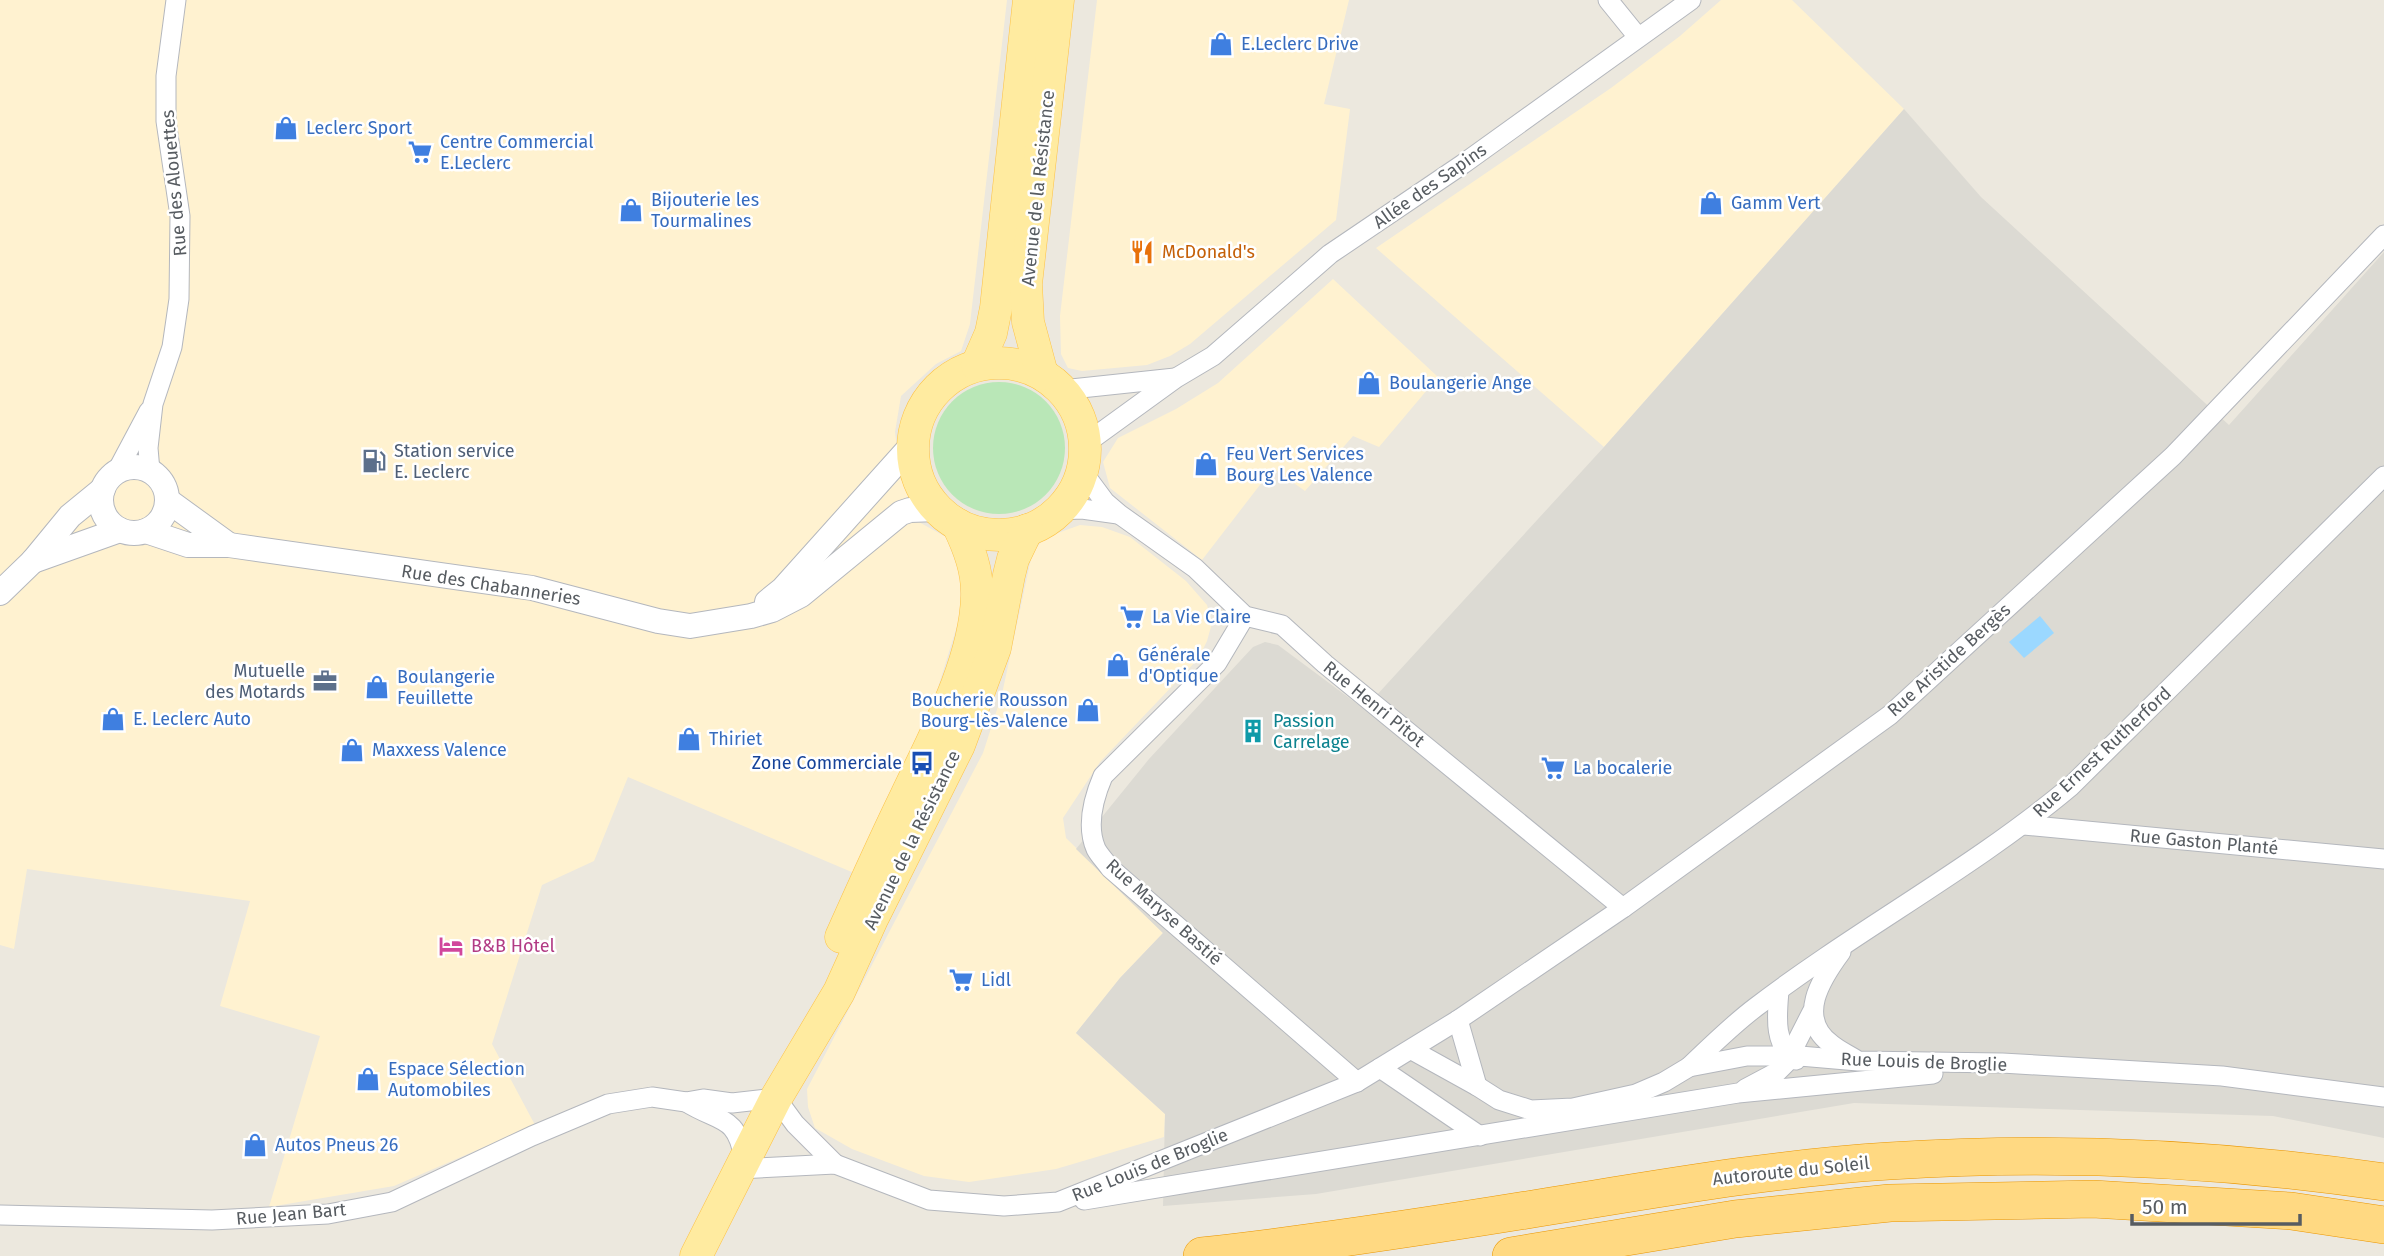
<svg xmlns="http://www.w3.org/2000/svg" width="2384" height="1256" viewBox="0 0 2384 1256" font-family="'Fira Sans',sans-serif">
<rect width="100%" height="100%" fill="#ece8de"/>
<!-- commercial -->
<g fill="#fff2d0">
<polygon points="0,0 1007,0 970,324 961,351 936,364 901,396 895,432 899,464 917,521 946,537 960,574 961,613 932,707 854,873 628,777 594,861 542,885 492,1044 535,1125 394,1186 269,1207 320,1036 220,1006 250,901 27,869 14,949 0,945"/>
<polygon points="1097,0 1349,0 1324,104 1350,109 1336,220 1190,344 1170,356 1147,365 1082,371 1068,368 1061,354 1060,316"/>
<polygon points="1721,0 1792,0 1904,109 1604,447 1376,248 1611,88 1680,36"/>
<polygon points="1333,279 1438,377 1379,447 1353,436 1305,491 1273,468 1202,560 1110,488 1103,462 1118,438 1176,409 1218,383"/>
<polygon points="1080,525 1102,527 1130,537 1186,581 1207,605 1212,623 1207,641 1198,659 1100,762 1063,818 1066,838 1163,933 1120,978 1076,1033 1165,1114 1164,1137 1056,1169 969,1182 924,1176 852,1149 815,1128 808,1107 807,1089 983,753 1002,694 1032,554 1044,538"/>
</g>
<!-- industrial -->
<polygon fill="#dcdad3" points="1904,109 1981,197 2229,425 2384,252 2384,1138 2273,1116 1854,1103 1316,1194 1163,1206 1165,1114 1076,1033 1120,978 1163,933 1076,849 1149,759 1253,647 1265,642 1278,645 1364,709 1604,447"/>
<!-- green -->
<circle fill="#b9e7b7" cx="999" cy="448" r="66"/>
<!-- water -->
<polygon fill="#9bd8ff" points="2040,616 2054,633 2024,658 2009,642"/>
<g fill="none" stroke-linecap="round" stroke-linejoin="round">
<!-- minor casing -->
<g stroke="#b4b7bd" stroke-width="21">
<g id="minor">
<polyline points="1608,0 1638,37"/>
<polyline points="1062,390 1175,378"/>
<polyline points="1085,444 1176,378 1213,356 1330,254 1463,164 1691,0"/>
<polyline points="150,471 148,448 153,404 172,347 179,299 180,216 166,121 166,76 176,0"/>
<polyline points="1082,471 1105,502 1119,514 1195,568 1245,616 1282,625 1325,664 1623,908"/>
<polyline points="116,473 149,411"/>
<polyline points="1059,510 1082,509 1118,514"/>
<path d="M1245 616 1217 663 1103 776C1094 797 1086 826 1096 849 1099 855 1106 862 1110 868L1357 1082"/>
<polyline points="2024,825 2384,859"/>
<path d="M1841 952C1821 979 1796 1018 1831 1044 1838 1050 1847 1054 1855 1059"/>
<path d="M1779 991C1777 1015 1773 1045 1796 1060"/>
<polyline points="1458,1020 1477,1086"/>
<polyline points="1412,1050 1477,1086 1499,1100 1531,1110 1573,1108 1636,1094 1664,1082 1689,1067 1747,1056 1800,1056 1858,1061 2002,1063 2222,1076 2384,1097"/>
<path d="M1689 1067C1710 1047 1732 1025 1756 1007 1858 929 1972 869 2070 787L2384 476"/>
<polyline points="1380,1068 1480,1136"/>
<polyline points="1745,1089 1777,1072 1786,1063 1812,1012"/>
<path d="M686 1102C719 1123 737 1114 744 1159"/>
<polyline points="739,1169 835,1164 929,1200 1004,1206 1058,1202 1357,1082 1458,1020 1623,908 1890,715 2173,456 2384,235"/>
<polyline points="1084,1200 1738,1093 1933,1074"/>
<polyline points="0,1215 212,1220 328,1214 392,1202 532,1136 608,1104 652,1097 686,1102 703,1099 732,1103 776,1098 795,1124 835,1164"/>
</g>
</g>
<!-- tertiary casing -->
<g stroke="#b4b7bd" stroke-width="26">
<g id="tertiary">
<circle cx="134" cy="500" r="33"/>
<polyline points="167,500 229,545"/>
<polyline points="146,531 188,545 229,545 532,588 658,621 690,626 751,616 772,610 801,595 901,513 910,510 937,509"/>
<polyline points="33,561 120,530"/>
<polyline points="0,593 33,561 70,516 103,489"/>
<polyline points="767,602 783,589 913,444"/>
</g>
</g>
<!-- primary casing -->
<g stroke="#fec245" stroke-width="33">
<g id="primary">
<circle cx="999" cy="449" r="86"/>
<polyline points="977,365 991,333 996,308 1029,0"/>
<polyline points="1042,374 1028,322 1026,284 1058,0"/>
<path d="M841 937C862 890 883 843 906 796 934 737 975 663 977 597 978 571 969 548 958 525"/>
<polyline points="696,1256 776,1098 839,992 873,917 959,745 995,648 1009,575 1013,559 1027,530"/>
</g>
</g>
<!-- motorway casing -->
<g stroke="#ea9600" stroke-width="38">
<g id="motorway">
<path d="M1202 1256C1319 1243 1435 1225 1551 1206 1663 1188 1776 1168 1889 1161 2054 1150 2220 1158 2384 1182"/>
<polyline points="1511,1256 1735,1219 1890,1203 2093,1199 2291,1211 2384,1225"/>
</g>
</g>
<!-- minor -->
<use href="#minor" stroke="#fff" stroke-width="19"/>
<!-- tertiary -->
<use href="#tertiary" stroke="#fff" stroke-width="24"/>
<!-- primary -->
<use href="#primary" stroke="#ffeba0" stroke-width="32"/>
<!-- motorway -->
<use href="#motorway" stroke="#ffd982" stroke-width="37"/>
</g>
<!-- icons -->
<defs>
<g id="shop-bare" transform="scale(1.89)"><path d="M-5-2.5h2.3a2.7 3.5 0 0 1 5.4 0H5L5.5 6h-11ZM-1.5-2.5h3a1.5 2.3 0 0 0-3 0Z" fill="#3f7fe0" stroke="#fff" stroke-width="2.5" paint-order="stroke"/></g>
<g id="supermarket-bare" transform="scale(1.89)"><path d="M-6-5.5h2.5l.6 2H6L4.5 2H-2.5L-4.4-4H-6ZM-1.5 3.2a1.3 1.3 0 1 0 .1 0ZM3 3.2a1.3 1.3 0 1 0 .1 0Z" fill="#3f7fe0" stroke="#fff" stroke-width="2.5" paint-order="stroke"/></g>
<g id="restaurant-bare" transform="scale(1.89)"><path d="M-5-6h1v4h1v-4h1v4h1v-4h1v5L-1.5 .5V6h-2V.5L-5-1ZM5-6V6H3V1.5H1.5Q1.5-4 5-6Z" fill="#e8710a" stroke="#fff" stroke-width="2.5" paint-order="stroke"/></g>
<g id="fuel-bare" transform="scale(1.89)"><path d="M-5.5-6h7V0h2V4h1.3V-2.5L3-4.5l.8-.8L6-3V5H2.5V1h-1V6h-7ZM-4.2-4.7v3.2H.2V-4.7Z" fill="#5c6f8a" stroke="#fff" stroke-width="2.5" paint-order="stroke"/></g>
<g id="office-bare" transform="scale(1.89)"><path d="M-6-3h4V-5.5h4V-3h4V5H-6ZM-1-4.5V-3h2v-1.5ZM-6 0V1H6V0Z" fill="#5c6f8a" stroke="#fff" stroke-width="2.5" paint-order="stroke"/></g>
<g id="building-bare" transform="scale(1.89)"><path d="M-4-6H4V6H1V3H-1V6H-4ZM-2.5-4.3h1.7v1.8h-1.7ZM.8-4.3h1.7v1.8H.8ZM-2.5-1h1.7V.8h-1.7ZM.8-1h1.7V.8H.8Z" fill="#0f9aa8" stroke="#fff" stroke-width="2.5" paint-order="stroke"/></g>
<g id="bus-bare" transform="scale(1.89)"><path d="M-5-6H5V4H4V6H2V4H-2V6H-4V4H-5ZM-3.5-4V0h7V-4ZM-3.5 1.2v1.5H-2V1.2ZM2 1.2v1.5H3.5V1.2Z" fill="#1a4fb4" stroke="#fff" stroke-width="2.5" paint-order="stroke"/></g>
<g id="hotel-bare" transform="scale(1.89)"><path d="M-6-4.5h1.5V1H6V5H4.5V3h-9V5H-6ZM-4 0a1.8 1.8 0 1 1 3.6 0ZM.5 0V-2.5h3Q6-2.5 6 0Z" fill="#d1479c" stroke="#fff" stroke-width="2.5" paint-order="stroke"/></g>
</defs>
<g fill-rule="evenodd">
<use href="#shop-bare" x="1221" y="44"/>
<use href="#shop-bare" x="286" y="128"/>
<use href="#supermarket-bare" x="420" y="152"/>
<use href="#shop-bare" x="1711" y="203"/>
<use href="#shop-bare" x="631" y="210"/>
<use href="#restaurant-bare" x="1142" y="252"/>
<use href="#shop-bare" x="1369" y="383"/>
<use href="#fuel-bare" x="374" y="461"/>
<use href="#shop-bare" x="1206" y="464"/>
<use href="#supermarket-bare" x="1132" y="617"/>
<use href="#shop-bare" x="1118" y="665"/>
<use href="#office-bare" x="325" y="681"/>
<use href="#shop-bare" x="377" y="687"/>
<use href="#shop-bare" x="1088" y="710"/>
<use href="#shop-bare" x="113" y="719"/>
<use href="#building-bare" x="1253" y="731"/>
<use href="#shop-bare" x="689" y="739"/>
<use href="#shop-bare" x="352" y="750"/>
<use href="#bus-bare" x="922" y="763"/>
<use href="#supermarket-bare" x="1553" y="768"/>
<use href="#hotel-bare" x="451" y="946"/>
<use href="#supermarket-bare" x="961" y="980"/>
<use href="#shop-bare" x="368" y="1079"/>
<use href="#shop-bare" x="255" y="1145"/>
</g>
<g text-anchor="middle" stroke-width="5" stroke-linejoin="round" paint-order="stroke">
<!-- shop labels -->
<g font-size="18" fill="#366cbe" stroke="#fff" text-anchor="start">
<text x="1241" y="50">E.Leclerc Drive</text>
<text x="306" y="134">Leclerc Sport</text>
<text x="440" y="148">Centre Commercial<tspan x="440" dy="21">E.Leclerc</tspan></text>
<text x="651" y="206">Bijouterie les<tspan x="651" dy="21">Tourmalines</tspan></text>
<text x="1731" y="209">Gamm Vert</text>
<text x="1389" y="389">Boulangerie Ange</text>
<text x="1226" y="460">Feu Vert Services<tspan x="1226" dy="21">Bourg Les Valence</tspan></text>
<text x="1152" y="623">La Vie Claire</text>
<text x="1138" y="661">Générale<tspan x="1138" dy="21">d'Optique</tspan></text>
<text x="397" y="683">Boulangerie<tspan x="397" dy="21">Feuillette</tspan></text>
<text x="1068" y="706" text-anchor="end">Boucherie Rousson<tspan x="1068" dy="21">Bourg-lès-Valence</tspan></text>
<text x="133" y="725">E. Leclerc Auto</text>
<text x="709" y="745">Thiriet</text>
<text x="372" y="756">Maxxess Valence</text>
<text x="1573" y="774">La bocalerie</text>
<text x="981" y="986">Lidl</text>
<text x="388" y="1075">Espace Sélection<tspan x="388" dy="21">Automobiles</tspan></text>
<text x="275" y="1151">Autos Pneus 26</text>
</g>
<!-- street labels -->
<g font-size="18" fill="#575c61" stroke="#fff">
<text transform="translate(174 183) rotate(-95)" y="6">Rue des Alouettes</text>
<text transform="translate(1430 186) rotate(-35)" y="6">Allée des Sapins</text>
<text transform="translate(1038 188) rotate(-84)" y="6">Avenue de la Résistance</text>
<text transform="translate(491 585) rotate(9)" y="6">Rue des Chabanneries</text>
<text transform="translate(1949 660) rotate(-42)" y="6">Rue Aristide Bergès</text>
<text transform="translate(1374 704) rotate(39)" y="6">Rue Henri Pitot</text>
<text transform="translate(2102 752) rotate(-43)" y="6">Rue Ernest Rutherford</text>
<text transform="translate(912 840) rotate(-64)" y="6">Avenue de la Résistance</text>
<text transform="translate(2204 842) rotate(5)" y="6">Rue Gaston Planté</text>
<text transform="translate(1164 912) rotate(42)" y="6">Rue Maryse Bastié</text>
<text transform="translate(1924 1062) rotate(2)" y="6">Rue Louis de Broglie</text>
<text transform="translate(1150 1165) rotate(-22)" y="6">Rue Louis de Broglie</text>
<text transform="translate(1791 1171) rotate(-6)" y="6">Autoroute du Soleil</text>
<text transform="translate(291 1214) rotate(-5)" y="6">Rue Jean Bart</text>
</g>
<!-- food labels -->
<g font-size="18" fill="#c56008" stroke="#fff" text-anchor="start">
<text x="1162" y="258">McDonald's</text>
</g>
<!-- service labels -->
<g font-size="18" fill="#4e5e75" stroke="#fff" text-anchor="start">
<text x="394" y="457">Station service<tspan x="394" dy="21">E. Leclerc</tspan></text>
<text x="305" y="677" text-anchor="end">Mutuelle<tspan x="305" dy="21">des Motards</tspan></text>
</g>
<!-- culture labels -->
<g font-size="18" fill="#0d838f" stroke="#fff" text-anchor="start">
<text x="1273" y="727">Passion<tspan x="1273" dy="21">Carrelage</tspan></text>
</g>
<!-- transit labels -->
<g font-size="18" fill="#164399" stroke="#fff" text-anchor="end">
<text x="902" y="769">Zone Commerciale</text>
</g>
<!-- hotel labels -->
<g font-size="18" fill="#b23c85" stroke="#fff" text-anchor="start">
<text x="471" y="952">B&amp;B Hôtel</text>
</g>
</g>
<!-- scale -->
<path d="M2132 1214v10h168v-10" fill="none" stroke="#575c61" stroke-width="3.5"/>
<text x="2142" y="1214" font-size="21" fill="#575c61" stroke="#ffffff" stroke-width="5" paint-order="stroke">50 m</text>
</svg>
